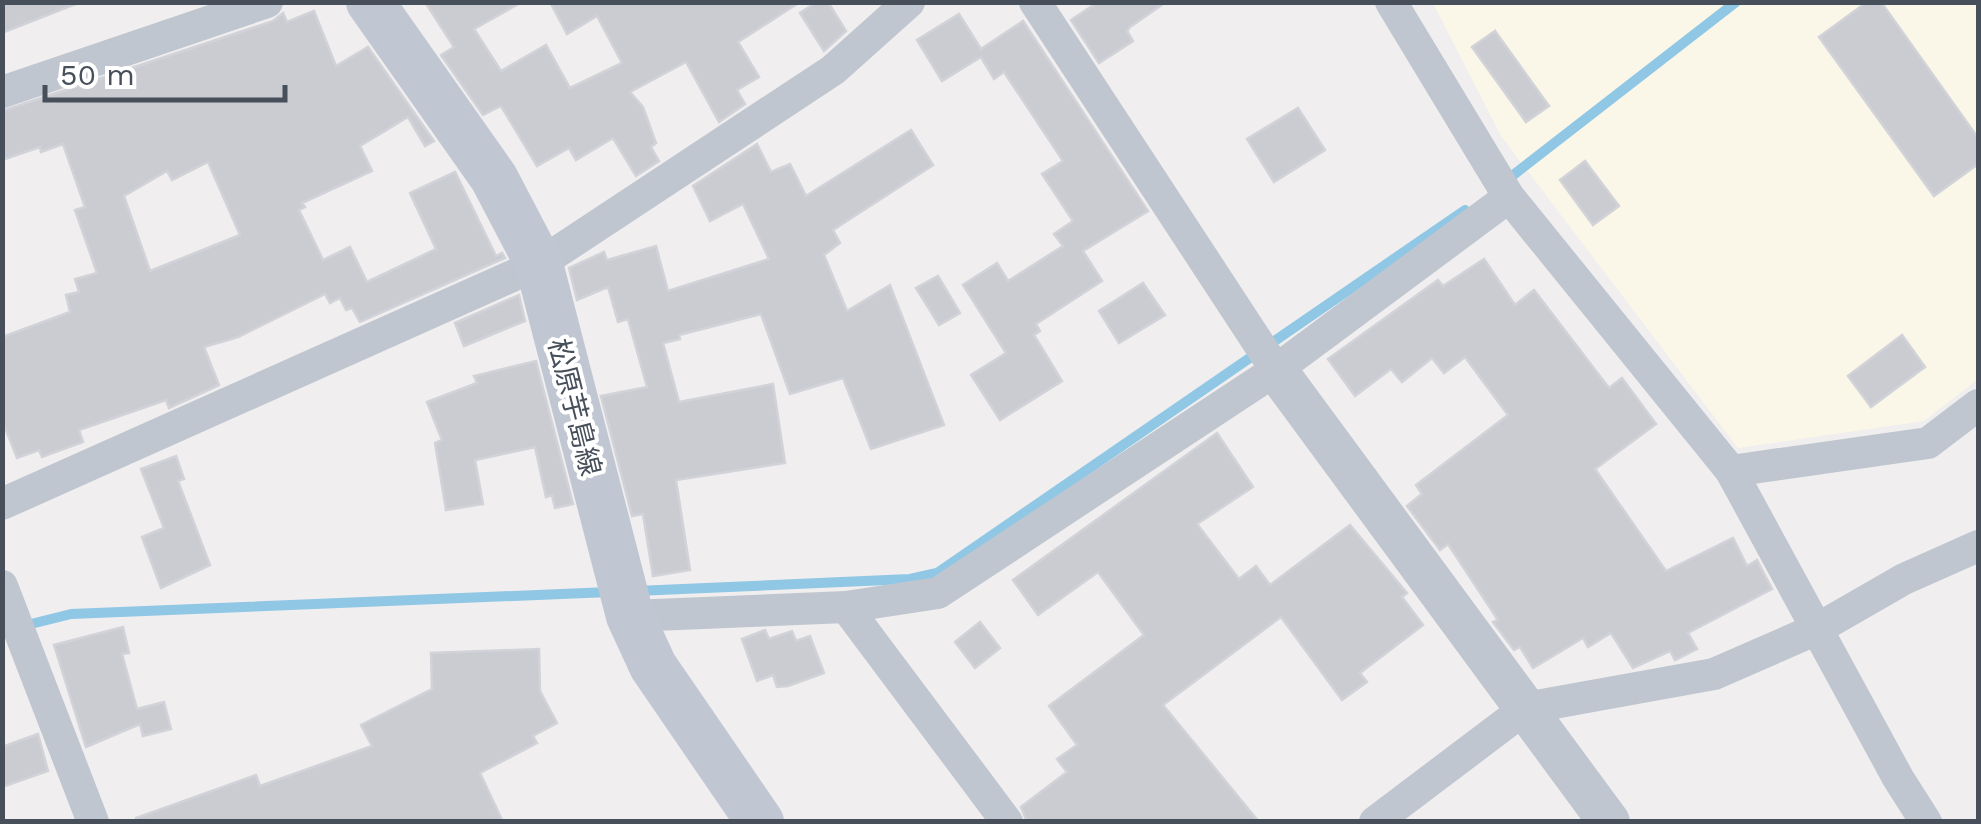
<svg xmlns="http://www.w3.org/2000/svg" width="1981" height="824" viewBox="0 0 1981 824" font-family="'Work Sans','Noto Sans JP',sans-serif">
<rect width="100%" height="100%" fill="#f0eeee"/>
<!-- commercial -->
<polygon fill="#faf7e8" points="1433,3 1978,3 1978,379 1924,421 1738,448 1501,136"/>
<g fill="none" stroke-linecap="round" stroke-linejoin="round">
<!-- stream -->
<g stroke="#8fc7e5" stroke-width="10">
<polyline points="1503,183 1736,2"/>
<polyline points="636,591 910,579 937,573 1465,210"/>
<polyline points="23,626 71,614 609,592"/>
</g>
</g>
<!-- building -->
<g fill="#cbccd2" stroke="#d2d3d9" stroke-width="2.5" fill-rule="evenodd">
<polygon points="2,2 76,2 76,4 2,33"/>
<polygon points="425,2 522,2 474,29 501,71 546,45 570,88 622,63 597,16 567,34 550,2 800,2 738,42 759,77 737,90 745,104 719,122 686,62 630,92 643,107 656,143 651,147 659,161 636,176 613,138 576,160 569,148 537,166 501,106 483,115 441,55 454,47"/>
<polygon points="817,2 828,2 846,31 824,51 800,13"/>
<polygon points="1098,2 1166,2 1130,27 1127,31 1133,41 1099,63 1071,20"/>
<polygon points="1867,2 1881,2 1978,138 1978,164 1934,196 1819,37"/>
<path d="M314 11 336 66 368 47 434 141 425 146 408 117 360 146 372 171 302 203 305 207 299 210 323 260 350 247 367 282 436 249 410 193 455 172 496 256 502 253 505 258 360 322 352 308 346 310 340 298 330 303 325 294 238 337 204 347 219 385 169 408 166 400 79 430 83 442 42 457 39 450 17 458 2 420V337L70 312 66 295 79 292 75 279 97 273 75 210 85 207 63 144 41 152 40 147 2 160V111L273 21 283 13 287 22ZM208 162 240 235 150 271 124 196 167 171 172 180Z"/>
<polygon points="959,14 981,49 1023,21 1148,211 1083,251 1102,281 1036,324 1040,331 1034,335 1062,381 1000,420 971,375 1006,353 963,285 997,263 1008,281 1063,246 1054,234 1073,221 1042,174 1063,161 1004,72 994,79 981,57 942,81 917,40"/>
<polygon points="1495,31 1549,106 1526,122 1472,47"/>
<polygon points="1298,108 1325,150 1274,182 1247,139"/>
<polygon points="911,130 933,165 833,230 840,243 824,255 847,311 890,285 944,425 871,449 843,378 790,394 761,314 679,335 680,339 663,343 679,402 773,384 785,463 676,480 690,570 653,576 643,514 632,516 601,396 647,387 628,319 618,322 608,287 577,300 569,268 604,252 607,260 656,246 668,291 769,259 743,204 710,221 693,186 757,144 771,172 790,164 806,196"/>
<polygon points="1585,161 1619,206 1593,225 1560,180"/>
<polygon points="1484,259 1515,305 1534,290 1609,388 1622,378 1656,424 1595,469 1666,571 1733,538 1747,566 1757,560 1772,589 1688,633 1697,649 1675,660 1670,651 1633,668 1611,633 1588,647 1583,638 1533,668 1520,647 1514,650 1493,622 1498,620 1448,544 1440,550 1407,506 1422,494 1416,485 1508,415 1465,357 1444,373 1432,358 1402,382 1391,369 1355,396 1328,359 1438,280 1443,286"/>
<polygon points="938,276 960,313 939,325 916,288"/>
<polygon points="1143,283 1165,315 1119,343 1099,311"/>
<polygon points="519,295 525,321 464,346 455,323"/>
<polygon points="1902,335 1925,367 1871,407 1848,376"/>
<polygon points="536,361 573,504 555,508 552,495 546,497 535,447 475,460 483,504 446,510 435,443 442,440 427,402 477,383 474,376"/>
<polygon points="1217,433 1253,487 1197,524 1239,579 1256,566 1270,585 1350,525 1407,593 1402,597 1423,625 1360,673 1367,682 1342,700 1281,617 1163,705 1259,822 1027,822 1021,807 1067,772 1057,759 1077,745 1049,706 1144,635 1098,572 1038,615 1013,580"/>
<polygon points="176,456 184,479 178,481 210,565 161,588 142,537 164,528 141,469"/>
<polygon points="980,622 1000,648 975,668 955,642"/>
<polygon points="123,627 129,653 122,654 137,709 164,702 171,729 143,736 140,724 86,747 54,645"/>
<polygon points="765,630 769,639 792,631 796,641 810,636 824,673 788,686 777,687 773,675 757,681 742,639"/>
<polygon points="539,649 540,691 557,723 533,736 537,743 480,773 503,822 137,822 136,818 256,775 260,786 372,746 361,725 432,689 431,653"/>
<polygon points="38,734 48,771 2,787 2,747"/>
</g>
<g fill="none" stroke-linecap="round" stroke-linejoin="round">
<!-- minor -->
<g stroke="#bfc6cf" stroke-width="32">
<polyline points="1035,2 1276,370"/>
<polyline points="1391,2 1509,197 1731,471 1928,443 1978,405"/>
<polyline points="2,92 267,2"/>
<polyline points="1731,471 1898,778 1926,822"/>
<polyline points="2,504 539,264 833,70 909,2"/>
<polyline points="2,586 93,822"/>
<polyline points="846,607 1007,822"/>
<polyline points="630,616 846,607 938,593 1276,370 1509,197"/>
<polyline points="1375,822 1526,708 1714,674 1817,629 1904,579 1978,546"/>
</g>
<!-- tertiary -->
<polyline stroke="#bfc6cf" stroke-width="42" points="1276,370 1609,822"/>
<!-- secondary -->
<polyline stroke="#c0c7d3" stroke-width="48" points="370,2 494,178 539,264 630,616 653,666 760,822"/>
</g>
<g text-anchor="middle" stroke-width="8" stroke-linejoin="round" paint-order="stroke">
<!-- street labels -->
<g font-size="28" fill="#474f5a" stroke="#fff">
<text transform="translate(575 407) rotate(76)" y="10">松原芋島線</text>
</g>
</g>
<!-- border -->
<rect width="1981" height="824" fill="none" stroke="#474f5a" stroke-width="10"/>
<!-- scale -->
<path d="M45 85v15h240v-15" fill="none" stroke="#474f5a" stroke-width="5"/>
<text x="60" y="85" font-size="30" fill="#474f5a" stroke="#ffffff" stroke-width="8" paint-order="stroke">50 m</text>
</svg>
